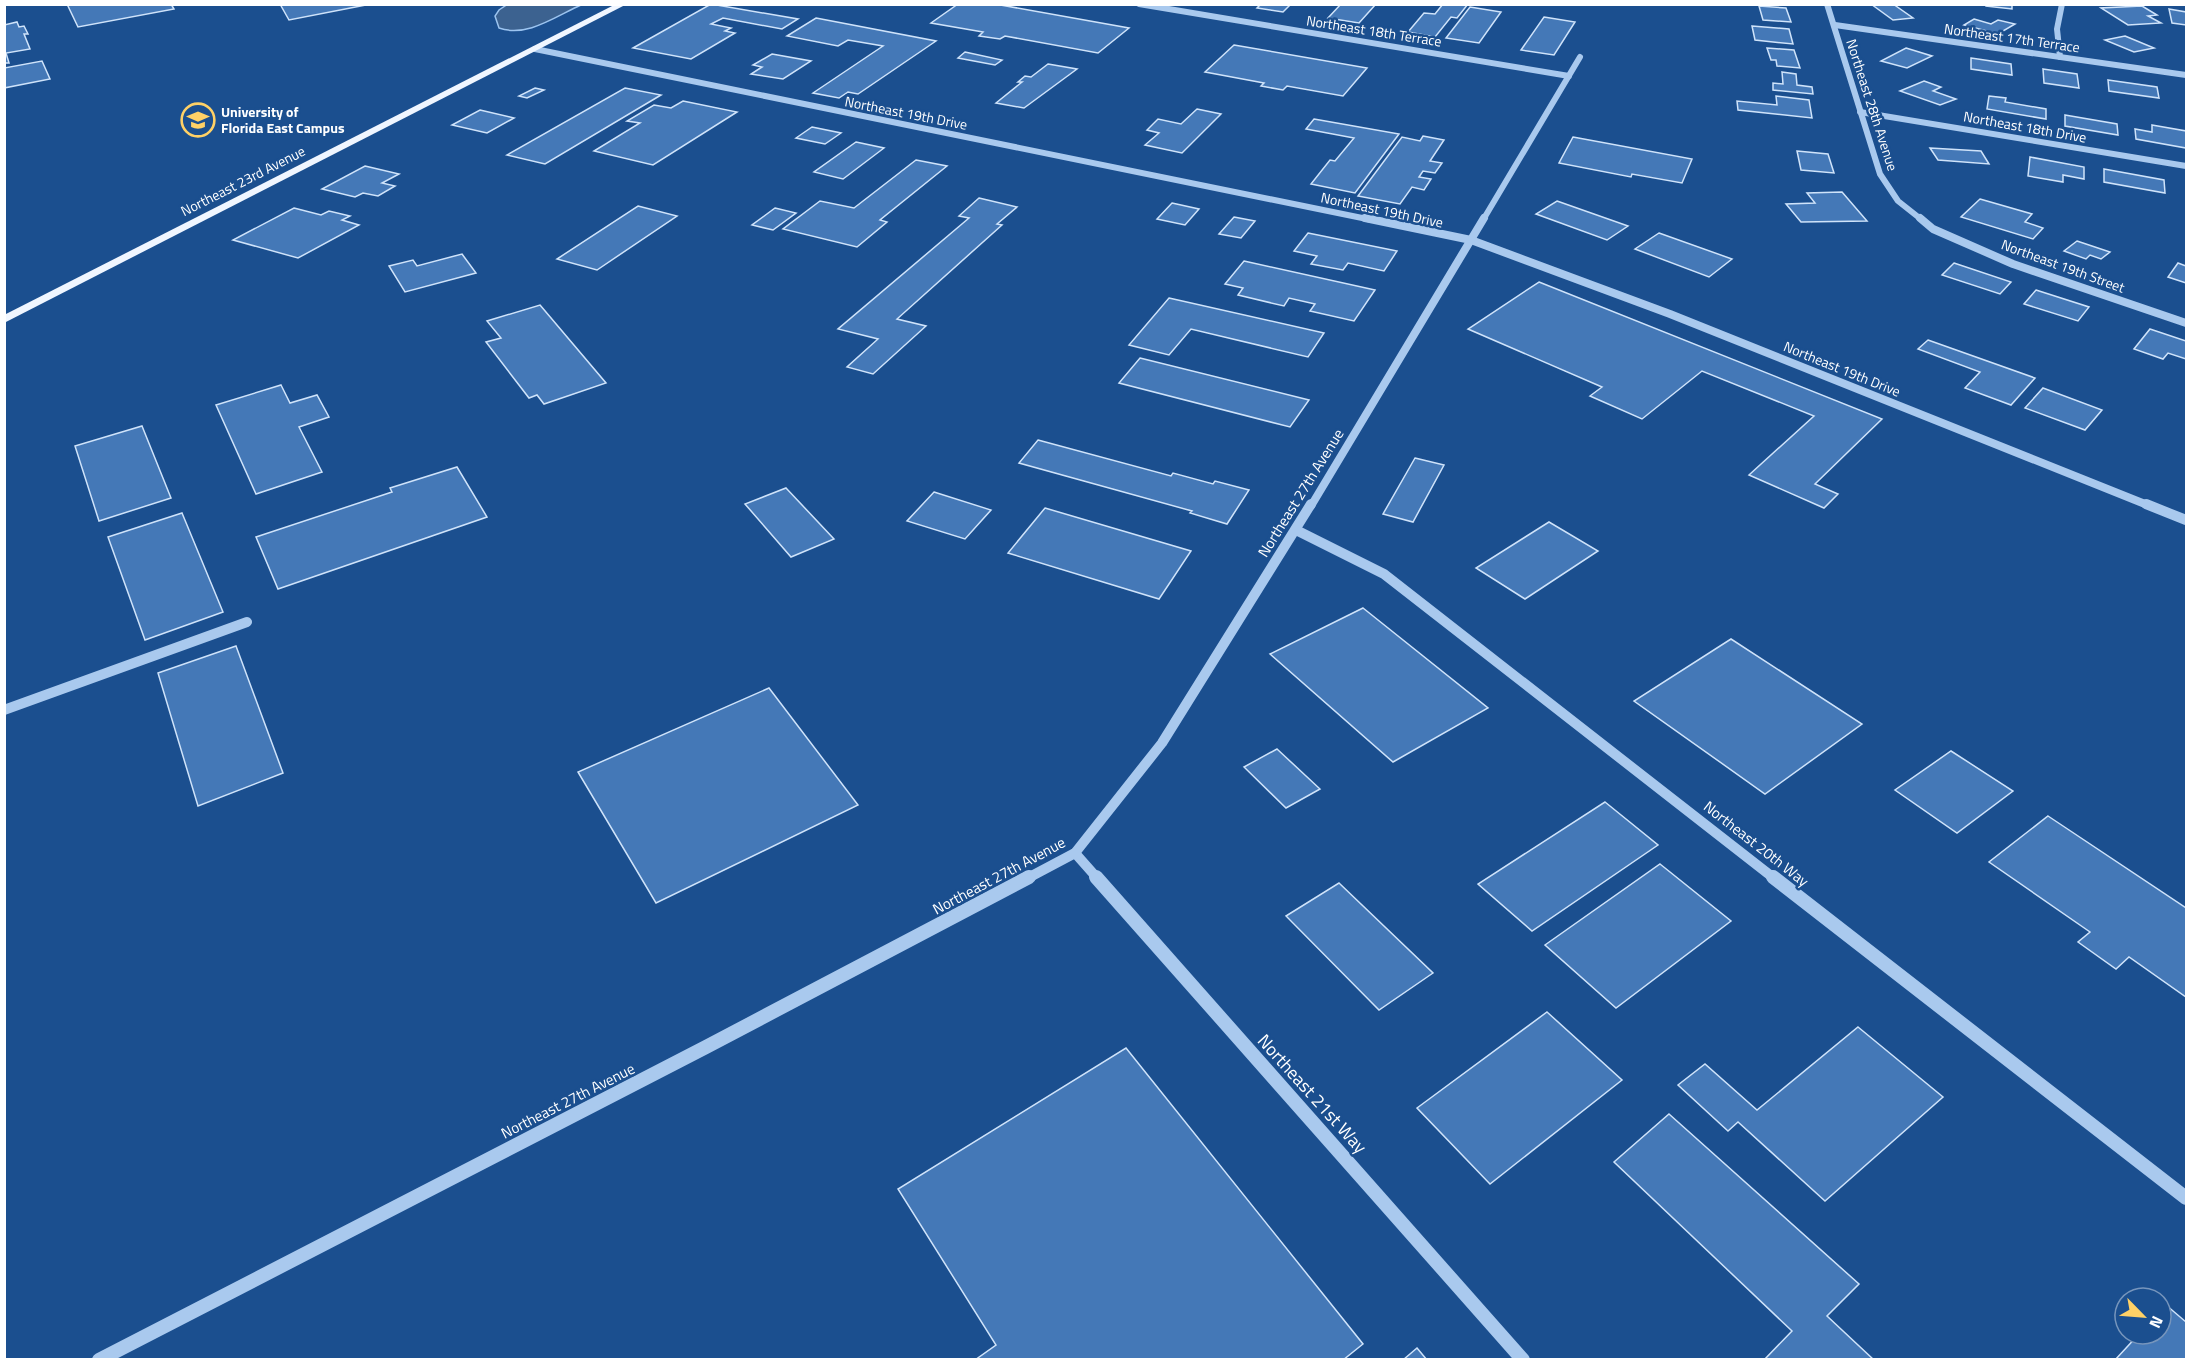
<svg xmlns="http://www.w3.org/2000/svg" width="2191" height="1364" viewBox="0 0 2191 1364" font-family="'Titillium Web',sans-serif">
<rect width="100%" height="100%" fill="#1b4f8f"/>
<!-- water -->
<path fill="#3c6290" stroke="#9cc4f0" stroke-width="1.5" d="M508 4H581V5C556 16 527 38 499 28L495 16 499 10Z"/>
<!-- building -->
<g fill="#4478b7" stroke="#cfe3fa" stroke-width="1.5">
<polygon points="67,4 171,4 174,9 78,27"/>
<polygon points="280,4 371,4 289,20"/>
<polygon points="711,4 798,19 782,29 723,18 711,24 731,28 725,31 735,33 691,59 633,48"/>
<polygon points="958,4 995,4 1129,28 1098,53 1005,36 1000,39 979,36 983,32 931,23"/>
<polygon points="1261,4 1291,4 1283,12 1257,8"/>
<polygon points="1341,4 1376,4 1359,23 1328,18"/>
<polygon points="1443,4 1468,4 1457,18 1451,17 1435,37 1408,32 1424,13 1435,14"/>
<polygon points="1871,4 1893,4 1913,18 1893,20"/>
<polygon points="1986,4 2012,4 2012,9 1986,6"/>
<polygon points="1759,6 1786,8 1791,22 1763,20"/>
<polygon points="2142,6 2157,15 2148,16 2161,23 2128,25 2101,8"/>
<polygon points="1470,7 1501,12 1479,43 1446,38"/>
<polygon points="2169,9 2186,12 2186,25 2172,23"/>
<polygon points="1544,17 1575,22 1554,55 1521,50"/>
<polygon points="816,18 936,41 858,94 848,92 839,98 813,93 883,46 848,40 838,46 787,36"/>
<polygon points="1974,19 1991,24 1998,20 2015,24 1998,34 1964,25"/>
<polygon points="17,22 19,27 24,26 28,34 24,34 30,49 6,53 9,63 4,63 4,25"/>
<polygon points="1752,26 1789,29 1793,44 1755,40"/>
<polygon points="2125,36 2154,48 2134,52 2105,40"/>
<polygon points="1234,45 1367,68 1343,96 1287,86 1283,90 1261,86 1264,83 1205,72"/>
<polygon points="1767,48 1794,50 1800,68 1777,66 1776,60 1771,60"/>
<polygon points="1906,48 1932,56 1907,68 1881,61"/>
<polygon points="965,52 1002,60 995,65 958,58"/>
<polygon points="772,54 811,61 783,79 751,74 762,67 753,65"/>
<polygon points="1971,58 2011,64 2012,75 1971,69"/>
<polygon points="42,61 50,79 4,88 4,68"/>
<polygon points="1048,64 1077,69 1024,108 996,103 1022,82 1018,82 1025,76 1031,77"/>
<polygon points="2043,69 2077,74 2079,88 2044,83"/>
<polygon points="1782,72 1796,74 1797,85 1812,87 1813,94 1773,90 1773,83 1783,84"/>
<polygon points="2108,80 2157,87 2159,98 2109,91"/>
<polygon points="1924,81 1941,87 1933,91 1956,99 1940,105 1900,91"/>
<polygon points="535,88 544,90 527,98 519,96"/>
<polygon points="625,88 661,95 545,164 507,155"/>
<polygon points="1776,96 1809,100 1812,118 1738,110 1737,101 1777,105"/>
<polygon points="1989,96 2006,98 2005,102 2046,109 2046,119 1987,109"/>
<polygon points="683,101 737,112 653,165 594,151 640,123 627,121 654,105 671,108"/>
<polygon points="1197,109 1221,114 1182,153 1145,145 1159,133 1147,130 1158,119 1181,124"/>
<polygon points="480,110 514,118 487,133 452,125"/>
<polygon points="2065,115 2117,124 2118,135 2065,126"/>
<polygon points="1314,119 1399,134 1355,193 1311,184 1330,160 1335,161 1354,138 1306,129"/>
<polygon points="2152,125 2186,131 2186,148 2136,139 2135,129 2152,132"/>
<polygon points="812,127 841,133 825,144 796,138"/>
<polygon points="1423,136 1444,140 1430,161 1442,163 1435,173 1423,171 1419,177 1431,179 1424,190 1412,187 1400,204 1358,196 1402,137 1420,141"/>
<polygon points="1573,137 1692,159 1682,183 1632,174 1631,177 1559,163"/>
<polygon points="856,142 884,148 843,179 814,172"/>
<polygon points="1930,148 1981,151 1989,164 1938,160"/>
<polygon points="1797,151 1828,154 1834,173 1801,170"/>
<polygon points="2030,157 2084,167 2084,179 2063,175 2063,182 2028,176"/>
<polygon points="916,160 947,166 880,220 887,222 857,247 783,229 820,201 854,208"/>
<polygon points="365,166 399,174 382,183 395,186 378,196 363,193 355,197 322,189"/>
<polygon points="2104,169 2164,180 2165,193 2104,182"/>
<polygon points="1842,192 1867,221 1801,222 1786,204 1815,203 1807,193"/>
<polygon points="979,198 1017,207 997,224 1002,225 897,319 926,326 873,374 847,367 878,339 838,329 969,218 959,216"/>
<polygon points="1980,199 2032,214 2025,222 2043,228 2033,239 1961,217"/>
<polygon points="1557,201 1628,226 1607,240 1536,214"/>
<polygon points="1172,203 1199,209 1185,225 1157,219"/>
<polygon points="638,206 677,216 597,270 557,259"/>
<polygon points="294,208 321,215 329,211 350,216 342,220 359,225 298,258 233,240"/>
<polygon points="775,208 796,213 773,230 752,225"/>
<polygon points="1234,217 1255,221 1241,238 1219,234"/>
<polygon points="1308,233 1397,251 1384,271 1348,263 1343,270 1311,264 1317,256 1294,251"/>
<polygon points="1659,233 1732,259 1709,277 1635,249"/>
<polygon points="2077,241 2110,252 2101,259 2090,255 2086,259 2064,251"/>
<polygon points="462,254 476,273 405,292 389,266 413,260 417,266"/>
<polygon points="1244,261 1375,290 1354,321 1310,311 1315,304 1289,298 1284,306 1238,295 1243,288 1225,284"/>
<polygon points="1954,263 2011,282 2000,294 1942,275"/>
<polygon points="2178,263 2186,266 2186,283 2168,277"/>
<polygon points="1539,282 1882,419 1815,484 1838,494 1824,508 1749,475 1814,416 1702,371 1642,419 1590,396 1602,387 1468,329"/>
<polygon points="2036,290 2089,307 2078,321 2024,304"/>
<polygon points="1169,298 1324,333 1308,357 1191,329 1169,355 1129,345"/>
<polygon points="540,305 606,383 544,404 537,395 529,398 486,342 501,338 487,321"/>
<polygon points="2150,329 2186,341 2186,359 2168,353 2163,359 2134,349"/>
<polygon points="1928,340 2035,378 2011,405 1965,388 1980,372 1918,349"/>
<polygon points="1140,358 1309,400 1290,427 1119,383"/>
<polygon points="281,385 290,403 317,395 329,417 299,427 322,472 256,494 216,405"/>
<polygon points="2043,388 2102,410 2085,430 2025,408"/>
<polygon points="142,426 171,498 99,521 75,446"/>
<polygon points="1038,440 1171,476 1173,473 1213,484 1215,481 1249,490 1227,524 1190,513 1192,511 1019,463"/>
<polygon points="1415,458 1444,465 1413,522 1383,514"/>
<polygon points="457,467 487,517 278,589 256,537 392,492 390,488"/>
<polygon points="786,488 834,539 791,557 745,504"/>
<polygon points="934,492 991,510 965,539 907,521"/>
<polygon points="1045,508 1191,551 1159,599 1008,553"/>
<polygon points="182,513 223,612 145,640 108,537"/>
<polygon points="1549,522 1598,551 1525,599 1476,568"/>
<polygon points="1363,608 1488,708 1393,762 1270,654"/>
<polygon points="1731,639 1862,724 1765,794 1634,701"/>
<polygon points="236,646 283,773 198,806 158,673"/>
<polygon points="769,688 858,805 656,903 578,772"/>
<polygon points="1277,749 1320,789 1286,808 1244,767"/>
<polygon points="1951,751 2013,791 1957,833 1895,790"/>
<polygon points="1605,802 1658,845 1532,931 1478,884"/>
<polygon points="2048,816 2186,908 2186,997 2129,957 2116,969 2078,942 2090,932 1989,862"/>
<polygon points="1660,864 1731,921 1616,1008 1545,945"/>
<polygon points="1339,883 1433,973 1379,1010 1286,916"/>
<polygon points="1547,1012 1622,1080 1490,1184 1417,1108"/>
<polygon points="1858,1027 1943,1097 1825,1201 1738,1122 1728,1131 1678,1085 1705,1064 1757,1110"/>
<polygon points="1126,1048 1363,1344 1343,1360 975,1360 996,1345 898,1189"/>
<polygon points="1669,1114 1859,1284 1827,1316 1874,1360 1764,1360 1792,1331 1614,1162"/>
<polygon points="2166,1305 2186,1322 2186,1360 2115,1360 2139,1334 2161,1334 2161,1311"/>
<polygon points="1417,1348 1427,1360 1403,1360"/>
</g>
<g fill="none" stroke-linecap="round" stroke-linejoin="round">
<!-- minor-far3 -->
<g stroke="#a9c9ee" stroke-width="6">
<polyline points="1139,4 1569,76"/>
<polyline points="1827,4 1880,174 1898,201 1922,220"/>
<polyline points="1835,25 2186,75"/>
<polyline points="535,49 1372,220"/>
<polyline points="2060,57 2057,29 2062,4"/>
<polyline points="1860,112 2186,166"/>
<polyline points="1483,220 1580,57"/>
</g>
<!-- minor-far2 -->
<g stroke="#a9c9ee" stroke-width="8">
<polyline points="1365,218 1471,240 1670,314 2150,506"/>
<polyline points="1920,218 1933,229 2013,264 2186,323"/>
<polyline points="1311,506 1484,218"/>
</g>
<!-- minor-far1 -->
<g stroke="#a9c9ee" stroke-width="10">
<polyline points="2146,504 2186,520"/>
<polyline points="1296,530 1384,574 1775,879"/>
<polyline points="4,710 247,622"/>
<polyline points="1075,853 1098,879"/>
<polyline points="1026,879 1075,853 1162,743 1311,504"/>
</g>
<!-- minor -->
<g stroke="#a9c9ee" stroke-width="14">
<polyline points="1096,877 1523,1360"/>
<polyline points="1773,877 2186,1198"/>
<polyline points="99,1360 706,1047 1029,877"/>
</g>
<!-- major -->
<polygon fill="#f0f6ff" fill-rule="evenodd" points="616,4 627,4 4,323 4,315"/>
</g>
<!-- icons -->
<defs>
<g id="university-ring" transform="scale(1.725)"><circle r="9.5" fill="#1b4f8f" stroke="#ffd166" stroke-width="1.5"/><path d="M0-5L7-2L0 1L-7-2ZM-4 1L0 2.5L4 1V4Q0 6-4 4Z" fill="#ffd166"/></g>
</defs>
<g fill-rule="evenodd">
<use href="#university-ring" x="198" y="120"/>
</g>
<g text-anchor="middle" stroke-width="5" stroke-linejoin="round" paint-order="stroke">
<!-- far-street labels -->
<g font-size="14" fill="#fff" stroke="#1b4f8f">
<text transform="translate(1374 31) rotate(9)" y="5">Northeast 18th Terrace</text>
<text transform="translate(2012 38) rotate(8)" y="5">Northeast 17th Terrace</text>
<text transform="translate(1872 105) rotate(72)" y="5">Northeast 28th Avenue</text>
<text transform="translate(906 113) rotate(11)" y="5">Northeast 19th Drive</text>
<text transform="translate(2025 127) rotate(10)" y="5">Northeast 18th Drive</text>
<text transform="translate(243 181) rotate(-27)" y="5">Northeast 23rd Avenue</text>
<text transform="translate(1382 210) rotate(12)" y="5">Northeast 19th Drive</text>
<text transform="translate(2063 266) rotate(20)" y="5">Northeast 19th Street</text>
<text transform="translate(1842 369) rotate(22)" y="5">Northeast 19th Drive</text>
</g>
<!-- far-poi labels -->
<g font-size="14" font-weight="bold" fill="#fff" stroke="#1b4f8f" text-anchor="start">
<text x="221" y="117">University of<tspan x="221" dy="16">Florida East Campus</tspan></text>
</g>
<!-- street labels -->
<g font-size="15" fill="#fff" stroke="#1b4f8f">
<text transform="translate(1301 493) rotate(-58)" y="5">Northeast 27th Avenue</text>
<text transform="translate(1756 844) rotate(38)" y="5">Northeast 20th Way</text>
<text transform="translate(999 876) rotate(-28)" y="5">Northeast 27th Avenue</text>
<text transform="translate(568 1101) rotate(-27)" y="5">Northeast 27th Avenue</text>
</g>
<!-- near-street labels -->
<g font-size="18" fill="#fff" stroke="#1b4f8f">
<text transform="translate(1312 1094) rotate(48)" y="6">Northeast 21st Way</text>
</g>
</g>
<!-- border -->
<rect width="2191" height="1364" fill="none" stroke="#ffffff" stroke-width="12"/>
<!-- north arrow -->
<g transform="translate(2143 1316) rotate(115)"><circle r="28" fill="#1b4f8f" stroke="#7695bc" stroke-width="1.5"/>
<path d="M0-4.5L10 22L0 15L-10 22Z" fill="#ffd166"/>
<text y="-9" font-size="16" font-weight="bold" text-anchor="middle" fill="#ffffff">N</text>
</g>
</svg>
